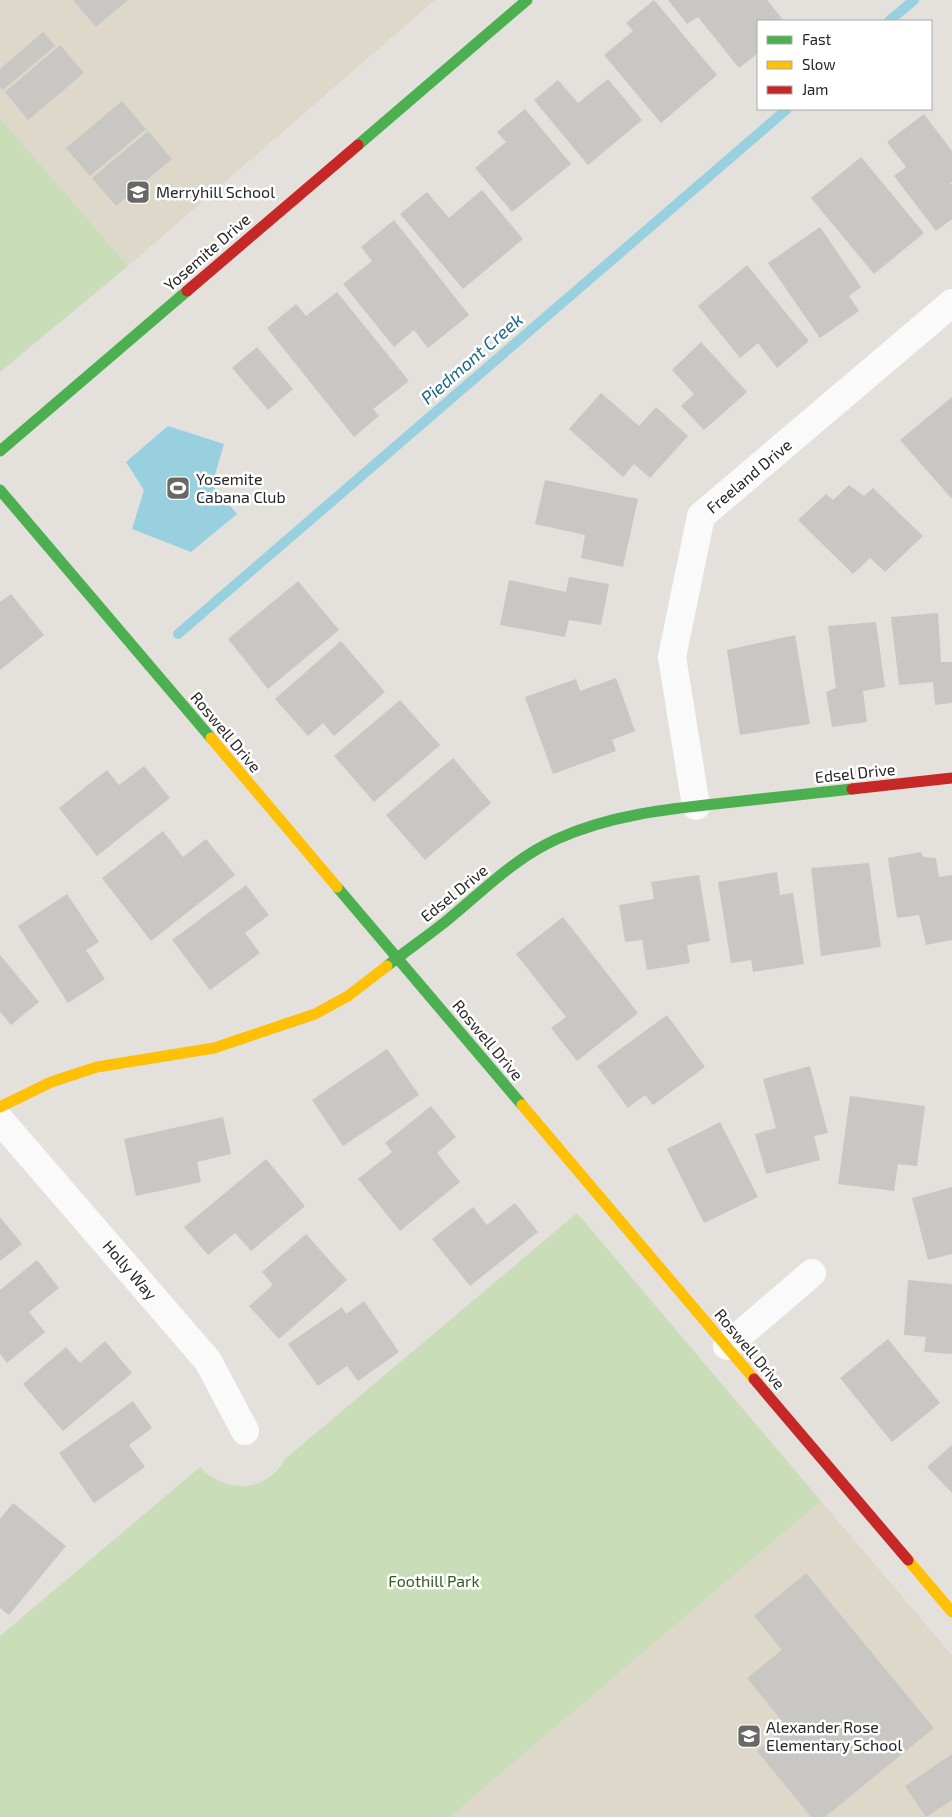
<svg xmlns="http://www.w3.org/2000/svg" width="952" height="1817" viewBox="0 0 952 1817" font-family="'Exo 2',sans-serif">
<rect width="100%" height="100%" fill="#e4e1dc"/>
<!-- education -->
<g fill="#ded8cb">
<polygon points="0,0 435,0 128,266 0,118"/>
<polygon points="821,1501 952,1655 952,1817 450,1817"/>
</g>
<!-- green -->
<g fill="#c9ddb8">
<polygon points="0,118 128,266 0,372"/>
<path d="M577 1213 821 1501 450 1817H0V1636L200 1467C225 1493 266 1494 285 1459Z"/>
</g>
<!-- water -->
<polygon fill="#98d0df" points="168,426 224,444 212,485 237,514 191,552 132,529 144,490 126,462"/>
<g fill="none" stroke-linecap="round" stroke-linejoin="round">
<!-- stream -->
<g stroke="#98d0df" stroke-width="10">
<polyline points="889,21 914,0"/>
<polyline points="178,634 787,109"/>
</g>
</g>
<!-- building -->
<g fill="#c9c7c3">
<polygon points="73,0 128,0 96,27"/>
<polygon points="654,0 717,75 661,123 604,55 633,31 626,23"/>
<polygon points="668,0 767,0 784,21 758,21 758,53 739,68 698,17 687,24"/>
<polygon points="43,32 55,46 3,90 0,87 0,69"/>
<polygon points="60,45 84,73 28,120 5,92"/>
<polygon points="608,79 642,120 588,165 534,100 558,80 578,103"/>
<polygon points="122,101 146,129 90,176 66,148"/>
<polygon points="525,109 571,164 512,212 475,168 506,142 497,132"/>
<polygon points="924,114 952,151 952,182 950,183 952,185 952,219 936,231 894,176 906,167 887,142"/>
<polygon points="148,131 172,159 116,206 92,178"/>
<polygon points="861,157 924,233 874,274 811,198"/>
<polygon points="482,190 523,239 463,289 400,214 427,192 449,218"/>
<polygon points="394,220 469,315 428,348 414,330 394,347 343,284 372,261 361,247"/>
<polygon points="820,227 861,287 849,296 859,311 820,338 768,263"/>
<polygon points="747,265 809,341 777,368 758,343 740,358 698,306"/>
<polygon points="337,292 409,381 373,409 379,416 354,437 267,328 296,304 306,316"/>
<polygon points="701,342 747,392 704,430 681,406 694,394 672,370"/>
<polygon points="257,347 293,389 268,410 232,368"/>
<polygon points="601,393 639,426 656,407 688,436 650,478 634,464 623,477 569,429"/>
<polygon points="952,397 952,499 900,440"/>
<polygon points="545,480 638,499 623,567 581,558 585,535 535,524"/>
<polygon points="849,485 864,496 873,488 923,536 885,572 870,558 853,574 798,520 826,494 833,500"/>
<polygon points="569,577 609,584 601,625 569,620 565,637 500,625 509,580 566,592"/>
<polygon points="298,581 339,630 268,689 228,639"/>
<polygon points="11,594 44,635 0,670 0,602"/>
<polygon points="938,613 941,662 952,662 952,703 935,705 933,682 899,685 891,617"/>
<polygon points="876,622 885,687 863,691 867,722 832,727 826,692 836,688 828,626"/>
<polygon points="795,635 810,724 740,735 727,650"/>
<polygon points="341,641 385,692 334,736 323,723 308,736 275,699"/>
<polygon points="616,678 635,731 612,740 616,751 553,774 525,697 576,679 580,691"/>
<polygon points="400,700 440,745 374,802 334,756"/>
<polygon points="453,758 491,803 425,860 386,815"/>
<polygon points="144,766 170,798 97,856 59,808 107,770 119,785"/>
<polygon points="163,831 183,857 206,839 235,875 151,941 102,878"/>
<polygon points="921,852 923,857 936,858 939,877 952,875 952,940 926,945 919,915 897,918 888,858"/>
<polygon points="869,863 881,947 821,956 811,868"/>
<polygon points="777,872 780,895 793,893 804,964 753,972 751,960 731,963 718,882"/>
<polygon points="699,875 710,941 687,945 690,963 647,970 642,940 625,942 619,905 654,899 651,882"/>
<polygon points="246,885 269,915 245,933 260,953 210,990 172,940"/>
<polygon points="67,894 99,942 86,950 105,979 68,1003 18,926"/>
<polygon points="563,917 638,1013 577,1061 551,1028 566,1017 516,954"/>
<polygon points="0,955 39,1002 11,1025 0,1012"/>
<polygon points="667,1015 705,1067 653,1105 645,1095 628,1108 597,1066"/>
<polygon points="387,1049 419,1095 343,1146 312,1100"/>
<polygon points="810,1066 828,1133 814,1136 820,1160 766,1174 755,1134 776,1128 763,1079"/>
<polygon points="850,1096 925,1106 917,1166 898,1164 894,1191 838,1184"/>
<polygon points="431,1106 456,1137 437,1153 460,1182 400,1231 358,1179 392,1152 385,1143"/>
<polygon points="223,1117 231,1154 197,1162 201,1182 136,1196 124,1139"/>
<polygon points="720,1122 758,1197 704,1223 667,1149"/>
<polygon points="266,1159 305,1206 251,1251 235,1233 208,1255 184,1227"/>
<polygon points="952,1187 952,1254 928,1260 912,1198"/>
<polygon points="515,1203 538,1232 470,1286 432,1239 473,1207 487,1225"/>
<polygon points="0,1217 22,1244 0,1261"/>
<polygon points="306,1234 347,1280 279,1339 249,1306 273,1285 262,1272"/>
<polygon points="37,1260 59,1288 29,1312 45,1332 7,1363 0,1354 0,1290"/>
<polygon points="908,1280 952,1284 952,1354 924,1352 926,1337 904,1335"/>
<polygon points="364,1301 399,1352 358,1381 347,1366 318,1386 288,1344 342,1307 346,1314"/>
<polygon points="888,1339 940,1403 892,1442 840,1378"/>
<polygon points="105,1341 132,1373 63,1431 23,1384 66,1347 80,1363"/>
<polygon points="133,1401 152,1428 129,1445 145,1467 94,1503 59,1453"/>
<polygon points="952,1445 952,1493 927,1467"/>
<polygon points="13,1503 66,1546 9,1615 0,1608 0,1519"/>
<polygon points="806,1573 934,1728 825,1817 811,1817 757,1751 786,1726 747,1678 782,1650 754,1616"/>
<polygon points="952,1754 952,1800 926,1817 905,1786"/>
</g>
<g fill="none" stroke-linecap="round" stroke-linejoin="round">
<!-- street -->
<g stroke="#fbfafa" stroke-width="28">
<polyline points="696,806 672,657 701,516 952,303"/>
<polyline points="0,1120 208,1361 245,1431"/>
<polyline points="727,1346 812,1273"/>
</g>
<!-- fast -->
<g stroke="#4caf50" stroke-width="11">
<polyline points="358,145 527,0"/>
<polyline points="0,451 187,291"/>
<polyline points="0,490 211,738"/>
<polyline points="337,887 522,1105"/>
<path d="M387 966C406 951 426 937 445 922 481 893 514 858 557 839 610 815 667 809 724 803 767 798 809 794 852 789"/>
</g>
<!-- slow -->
<g stroke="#ffc107" stroke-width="11">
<polyline points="211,738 337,887"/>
<polyline points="522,1105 754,1379"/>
<polyline points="0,1107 51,1082 97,1067 214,1048 315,1014 348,996 387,966"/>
<polyline points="908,1560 952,1612"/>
</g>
<!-- jam -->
<g stroke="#c62828" stroke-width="11">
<polyline points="187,291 358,145"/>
<polyline points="852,789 952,778"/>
<polyline points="754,1379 908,1560"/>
</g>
</g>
<!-- icons -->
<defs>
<g id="school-square" transform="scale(1.25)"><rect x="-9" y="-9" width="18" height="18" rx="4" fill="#696866" stroke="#fff"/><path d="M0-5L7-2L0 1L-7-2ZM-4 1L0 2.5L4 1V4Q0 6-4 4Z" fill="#fff"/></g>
<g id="stadium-square" transform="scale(1.25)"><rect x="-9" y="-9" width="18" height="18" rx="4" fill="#696866" stroke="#fff"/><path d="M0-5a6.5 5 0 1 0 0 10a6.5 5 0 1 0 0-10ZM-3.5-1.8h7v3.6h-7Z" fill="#fff"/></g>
</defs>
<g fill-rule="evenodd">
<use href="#school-square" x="138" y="192"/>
<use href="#stadium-square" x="178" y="488"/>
<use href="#school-square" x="749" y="1736"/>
</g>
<g text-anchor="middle" stroke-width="5" stroke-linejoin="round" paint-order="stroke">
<!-- poi labels -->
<g font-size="16" fill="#272727" stroke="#fff" text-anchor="start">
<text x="156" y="198">Merryhill School</text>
<text x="196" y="485">Yosemite<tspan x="196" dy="18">Cabana Club</tspan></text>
<text x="766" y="1733">Alexander Rose<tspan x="766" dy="18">Elementary School</tspan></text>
</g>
<!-- street labels -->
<g font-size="16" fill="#272727" stroke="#fff">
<text transform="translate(207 252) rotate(-41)" y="6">Yosemite Drive</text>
<text transform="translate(749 476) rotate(-40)" y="6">Freeland Drive</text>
<text transform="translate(226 732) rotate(50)" y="6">Roswell Drive</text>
<text transform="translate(855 773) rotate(-6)" y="6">Edsel Drive</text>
<text transform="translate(454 893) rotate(-39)" y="6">Edsel Drive</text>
<text transform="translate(488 1040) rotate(50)" y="6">Roswell Drive</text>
<text transform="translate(130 1270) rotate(49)" y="6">Holly Way</text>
<text transform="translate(750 1349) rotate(50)" y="6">Roswell Drive</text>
</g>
<!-- park labels -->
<g font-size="16" fill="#2e5a20" stroke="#fff">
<text x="434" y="1587">Foothill Park</text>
</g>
<!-- water labels -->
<g font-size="18" font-style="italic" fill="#1b6686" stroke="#fff">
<text transform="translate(472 359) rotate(-41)" y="6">Piedmont Creek</text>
</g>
</g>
<!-- legend -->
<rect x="757" y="20" width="175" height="90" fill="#ffffff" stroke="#a9a9a9"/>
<rect x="767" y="36" width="25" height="8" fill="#4caf50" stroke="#a9a9a9"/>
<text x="802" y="45" font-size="15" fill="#272727">Fast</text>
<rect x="767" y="61" width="25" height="8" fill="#ffc107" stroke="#a9a9a9"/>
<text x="802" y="70" font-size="15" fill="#272727">Slow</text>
<rect x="767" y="86" width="25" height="8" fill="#c62828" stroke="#a9a9a9"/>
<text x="802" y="95" font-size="15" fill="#272727">Jam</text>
</svg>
